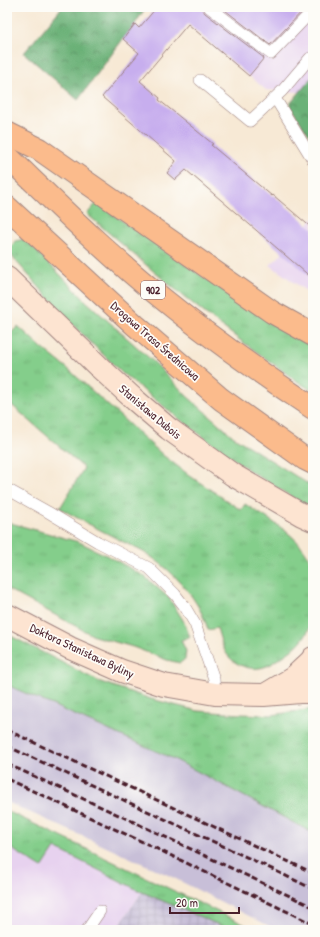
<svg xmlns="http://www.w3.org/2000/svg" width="320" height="937" viewBox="0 0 320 937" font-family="'Patrick Hand',sans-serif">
<defs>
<pattern id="industrial-grid" width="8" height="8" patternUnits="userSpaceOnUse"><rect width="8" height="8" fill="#c8bfd8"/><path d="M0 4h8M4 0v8" fill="none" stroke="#ada4ba"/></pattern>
<pattern id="grass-tufts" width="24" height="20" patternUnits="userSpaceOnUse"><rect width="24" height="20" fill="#84ce8b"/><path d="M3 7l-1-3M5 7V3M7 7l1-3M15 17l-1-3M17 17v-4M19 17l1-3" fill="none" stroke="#74b078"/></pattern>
<pattern id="forest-crowns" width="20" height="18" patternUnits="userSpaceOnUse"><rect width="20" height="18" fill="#6bb177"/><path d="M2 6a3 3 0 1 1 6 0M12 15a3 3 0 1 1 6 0" fill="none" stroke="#5a8f62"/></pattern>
</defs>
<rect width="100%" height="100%" fill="#fdfcf7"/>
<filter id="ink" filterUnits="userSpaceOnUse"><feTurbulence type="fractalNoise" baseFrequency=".025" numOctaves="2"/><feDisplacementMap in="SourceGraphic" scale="8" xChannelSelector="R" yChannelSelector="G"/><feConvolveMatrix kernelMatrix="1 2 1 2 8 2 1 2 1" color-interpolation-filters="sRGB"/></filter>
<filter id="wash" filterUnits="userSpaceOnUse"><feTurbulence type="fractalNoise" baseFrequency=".012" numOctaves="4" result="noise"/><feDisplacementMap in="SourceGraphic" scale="16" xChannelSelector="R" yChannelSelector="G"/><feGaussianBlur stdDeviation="0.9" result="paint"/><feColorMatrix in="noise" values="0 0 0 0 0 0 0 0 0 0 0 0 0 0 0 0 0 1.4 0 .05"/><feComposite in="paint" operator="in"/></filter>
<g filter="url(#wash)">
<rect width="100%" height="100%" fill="#f7e9d5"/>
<!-- built -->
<g fill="#e7d2ef">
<polygon points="168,7 313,7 313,101 300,92 266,90"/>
<polygon points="313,218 313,296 270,265 283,253"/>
<polygon points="7,846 42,868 55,848 142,892 116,930 7,930"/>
</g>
<!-- industrial -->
<polygon fill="url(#industrial-grid)" points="142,892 231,930 116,930"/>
<!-- railway -->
<polygon fill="#c8bfd8" points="7,685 176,760 313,833 313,930 277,930 168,875 7,802"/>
<!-- grass -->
<g fill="url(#grass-tufts)" stroke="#67765b">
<path d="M97 203C168 253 238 303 313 347V391C297 382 283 371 268 360 204 316 146 265 87 214Z"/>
<polygon points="25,239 87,302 157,365 188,397 234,437 313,487 313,509 300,502 250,471 182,421 122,373 70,322 8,252 15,241"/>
<path d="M18 326 42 348 67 368 164 456 193 478 241 510 245 504C270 521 305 537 313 569 313 586 316 612 310 627 303 643 289 653 275 661 273 663 270 665 267 666 255 671 240 668 230 658 223 651 220 638 217 628L208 630C200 600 175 573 150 556 138 548 124 543 112 536 94 527 77 518 60 508L84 468 7 401V337Z"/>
<polygon points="7,522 79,542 110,557 144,576 169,598 183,620 190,637 181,640 186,651 185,659 180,663 167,660 133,647 94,636 7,589"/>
<polygon points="7,634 98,681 151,699 198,711 241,714 272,715 313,709 313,833 176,760 7,685"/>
<polygon points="7,812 7,811 256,930 231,930 142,892 55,848 42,868 7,846"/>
</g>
<!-- forest -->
<g fill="url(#forest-crowns)" stroke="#5a6851">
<polygon points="62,7 146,7 135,24 123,39 78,100 24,53"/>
<polygon points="313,76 313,141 289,105"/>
</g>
<g id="blocks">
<!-- building -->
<g fill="#c7aeee">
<polygon points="157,7 202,7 203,10 205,13 264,58 249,76 188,24 140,81 160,98 159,100 213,144 211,145 272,196 273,195 313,229 313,279 186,170 175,180 167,173 176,161 102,97 139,53 123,39 135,24 139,28"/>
<polygon points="221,7 306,7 270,45"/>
</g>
</g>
</g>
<g filter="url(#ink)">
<use href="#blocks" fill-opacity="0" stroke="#a08480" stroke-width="1"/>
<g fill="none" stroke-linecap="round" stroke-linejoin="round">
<!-- lane casing -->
<g stroke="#a08480" stroke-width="12">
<g id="lane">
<polyline points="209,7 271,54 313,10"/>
<polyline points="200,80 250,121 282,91 310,58"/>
<polyline points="275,98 313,160"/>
<polyline points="7,489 48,512 98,542 149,568 175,594 185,607 195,624 214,679 215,694"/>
<polyline points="87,930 100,911"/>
</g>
</g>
<!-- secondary casing -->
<g stroke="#a08480" stroke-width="24">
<g id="secondary">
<polyline points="7,278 98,366 135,400 169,429 233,475 302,515 313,520"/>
<polyline points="7,615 70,648 122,671 164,685 215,694 264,695 300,692 313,692"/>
<polyline points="268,693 293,678 311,661 313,658"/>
</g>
</g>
<!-- primary casing -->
<g stroke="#a08480" stroke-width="24">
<g id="primary">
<polyline points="7,133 39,149 272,312 313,335"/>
<path d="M7 156C58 205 108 255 163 299 211 338 262 374 313 408"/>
<polyline points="7,207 135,325 221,399 305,459 313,463"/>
</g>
</g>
<!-- lane -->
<use href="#lane" stroke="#fff" stroke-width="11"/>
<!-- secondary -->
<use href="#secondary" stroke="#fde4d1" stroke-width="22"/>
<!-- primary -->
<use href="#primary" stroke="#fbbb8c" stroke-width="22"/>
<!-- rail -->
<g stroke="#4a1f2b" stroke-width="3" stroke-dasharray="6 3" stroke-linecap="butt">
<polyline points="7,730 313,873"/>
<polyline points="7,746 255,861 313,889"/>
<polyline points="7,764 136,823 313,907"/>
<polyline points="7,779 149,845 313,924"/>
</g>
</g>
</g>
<g text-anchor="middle" stroke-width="3.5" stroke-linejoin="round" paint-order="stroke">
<!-- shield labels -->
<rect fill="#fdfcf7" stroke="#806168" stroke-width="1" x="141" y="281" width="24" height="18" rx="3"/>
<g font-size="11" font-weight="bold" fill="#4a1f2b">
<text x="153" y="294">902</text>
</g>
<!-- street labels -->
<g font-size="12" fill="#4a1f2b" stroke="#fdfcf7">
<text transform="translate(155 341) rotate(41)" y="4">Drogowa Trasa Średnicowa</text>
<text transform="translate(150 412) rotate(40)" y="4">Stanisława Dubois</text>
<text transform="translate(82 651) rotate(25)" y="4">Doktora Stanisława Byliny</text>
</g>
</g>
<!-- margin -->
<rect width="320" height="937" fill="none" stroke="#fdfcf7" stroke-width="24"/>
<!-- scale -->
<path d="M170 907v6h69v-6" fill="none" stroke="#4a1f2b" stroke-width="2"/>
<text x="176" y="907" font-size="12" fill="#4a1f2b" stroke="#fdfcf7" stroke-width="3" paint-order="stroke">20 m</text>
</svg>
